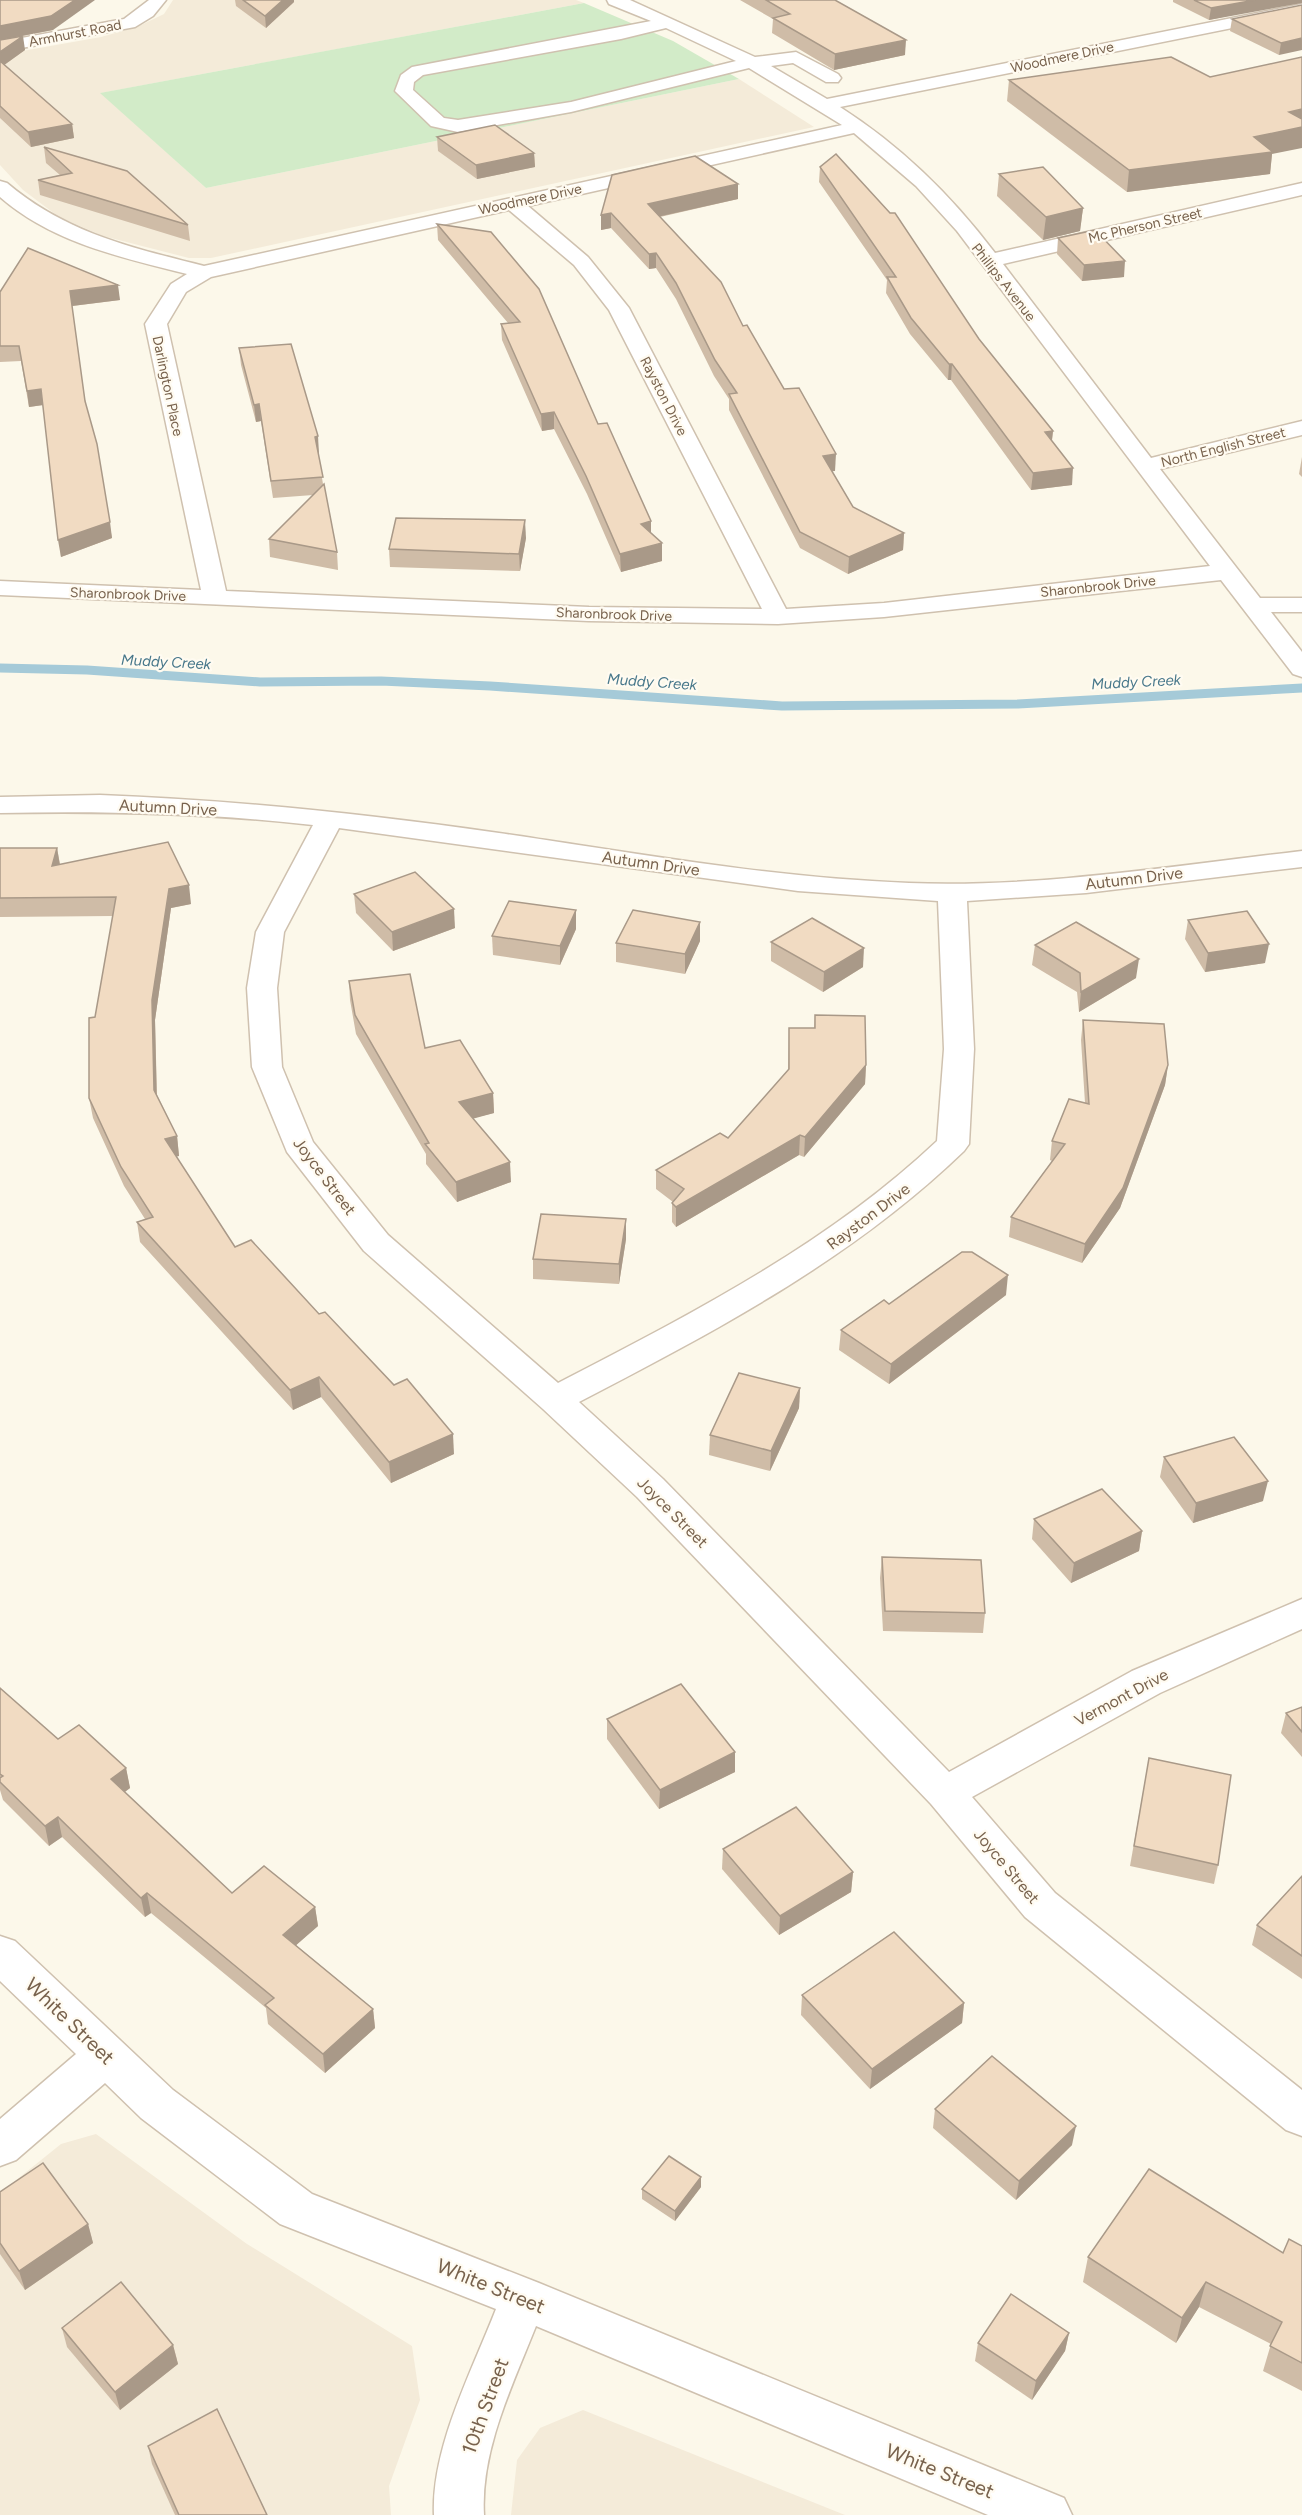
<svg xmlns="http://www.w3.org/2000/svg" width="1302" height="2515" viewBox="0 0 1302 2515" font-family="Figtree,sans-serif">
<rect width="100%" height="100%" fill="#fcf8ea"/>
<!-- residential -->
<g fill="#f4ebd9">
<polygon points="173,0 576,0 584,3 101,93 206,188 739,79 814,127 211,258 189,258 103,236 59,217 23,190 0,165 0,55 101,37 137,27 164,14"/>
<polygon points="96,2134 247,2244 412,2346 420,2400 389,2486 391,2515 0,2515 0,2193 61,2144"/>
<polygon points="583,2410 845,2515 511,2515 517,2460 540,2428"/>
</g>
<!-- green -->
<polygon fill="#d2ebc8" points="584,3 673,41 739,79 206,188 100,93"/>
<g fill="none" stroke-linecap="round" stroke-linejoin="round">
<!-- stream -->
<polyline stroke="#a5cad8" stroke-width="9" points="0,668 87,670 260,682 381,681 490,686 782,706 1018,704 1302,688"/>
<!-- minor casing -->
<g stroke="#cfc1af" stroke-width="3">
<g id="minor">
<polygon points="149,0 166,0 153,16 135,27 0,52 0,42 124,19"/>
<path d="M607 0H630L755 57 796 52 838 74 841 78 838 82H826L793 63 771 66 827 99 1302 4V14L840 107C901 146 952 196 995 253L1302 183V195L1003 264 1151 458 1302 421V435L1160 469 1260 598H1302V612H1271L1302 652V677L1293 674 1221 580 884 617 778 624 589 621 0 595V581L201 590 145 324 171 284 187 274C120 257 53 243 0 197V181L7 183C66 233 130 247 204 266L842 125 749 68 571 112 458 132 431 126 395 91 401 75 412 67 651 21 609 4ZM666 28 736 61 571 102 458 120 444 118 413 90 414 82 423 75 621 39ZM854 133 916 186 957 231 1210 566 884 603 786 609 629 308 588 257 528 206ZM509 210 574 265 609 310 762 609 589 607 226 591 167 324 186 292 211 277Z"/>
<path d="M100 795C234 800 366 814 499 833 635 853 772 878 909 883 1040 888 1172 866 1302 851V867L1086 893 967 901 974 1049 969 1144 964 1151C851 1260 717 1330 579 1402L663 1479 949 1772 1132 1671 1302 1599V1629L1160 1693 972 1797 1055 1893 1302 2090V2136L1286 2130 1025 1917 931 1804 637 1497 543 1409 364 1251 287 1152 252 1067 247 988 256 932 313 825C209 813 105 811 0 813V797ZM339 828 798 891 938 901 944 1049 937 1141C827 1245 691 1314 558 1383L388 1235 313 1142 282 1067 277 988 284 932Z"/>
<path d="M0 1936 15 1941 173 2090 312 2194 539 2283 1064 2498 1072 2515H988L536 2326C513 2384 480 2451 484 2515H434C431 2448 472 2371 496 2309L280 2224 141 2118 105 2083 16 2160 0 2166V2119L76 2054 0 1981Z"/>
</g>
</g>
<!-- minor -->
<use href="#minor" fill="#fff" fill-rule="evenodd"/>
</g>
<!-- wall -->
<g fill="#cfbca7">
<polygon points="0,0 53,30 17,37 25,50 4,65 72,124 74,138 31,147 0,118"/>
<polygon points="235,0 294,0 294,2 266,28 236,6"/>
<polygon points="740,0 835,0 905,55 834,70 772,33 773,19"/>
<polygon points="1173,0 1302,0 1209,20 1173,2"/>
<polygon points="1302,5 1279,55 1230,31 1232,19"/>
<polygon points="1009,80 1272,154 1270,174 1127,192 1007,101"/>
<polygon points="437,137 534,153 535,167 477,179 438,151"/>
<polygon points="44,147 188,225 190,241 40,195 38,180 60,175 46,163"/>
<polygon points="820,167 979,339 1053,431 1052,441 1072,485 1031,490 951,380 948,380 910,334 886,293 887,280 819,182"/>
<polygon points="999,174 1083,208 1080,231 1043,240 997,196"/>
<polygon points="738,184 738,199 660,217 743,326 835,471 832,471 853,507 904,533 903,550 848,574 800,548 729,410 729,399 714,376 676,299 656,268 649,269 611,228 601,230 601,215"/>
<polygon points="437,224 491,232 598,424 651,533 662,561 621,572 587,494 554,429 542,431 502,340 501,324 508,323 438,240"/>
<polygon points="1058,238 1124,277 1082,281 1057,254"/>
<polygon points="0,292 120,300 72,306 85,401 112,538 61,557 43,405 29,407 21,361 0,362"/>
<polygon points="239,348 319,454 318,454 323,484 337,552 338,570 270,557 269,539 313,495 273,498 261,421 256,422 241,365"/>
<polygon points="1302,457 1302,477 1299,474"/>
<polygon points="526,538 520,571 390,567 389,549"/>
<polygon points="0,848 57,848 60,864 191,904 171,908 155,1020 157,1095 177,1136 179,1156 176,1156 235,1247 319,1314 454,1454 391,1483 321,1397 293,1410 140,1242 137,1222 145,1219 124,1186 93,1118 89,1098 95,1017 113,916 0,917"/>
<polygon points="354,894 455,928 393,951 356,913"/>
<polygon points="576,910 576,929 560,965 493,955 492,936"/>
<polygon points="1188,920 1265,963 1205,972 1185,939"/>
<polygon points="700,922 700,941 685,974 616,962 616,943"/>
<polygon points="771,942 863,967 823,992 771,961"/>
<polygon points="1035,945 1136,978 1079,1012 1077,992 1032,965"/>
<polygon points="349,981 425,1048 493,1093 494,1113 473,1118 511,1182 457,1202 426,1164 426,1154 356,1034 350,1000"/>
<polygon points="815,1015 866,1065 865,1084 804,1157 799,1155 676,1227 672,1222 672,1203 673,1202 656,1189 656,1170 728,1138 788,1070 789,1028 814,1028"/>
<polygon points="1083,1020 1168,1065 1165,1085 1120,1208 1082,1263 1009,1237 1011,1217 1052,1161 1050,1160 1052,1141 1085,1103 1081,1040"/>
<polygon points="626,1219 626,1239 619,1284 533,1279 533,1259"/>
<polygon points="1006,1295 889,1384 839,1350 841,1330 889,1304"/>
<polygon points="800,1388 799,1408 770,1471 709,1455 710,1435"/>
<polygon points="1164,1457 1263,1501 1193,1523 1160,1477"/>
<polygon points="1034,1519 1142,1531 1139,1551 1071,1583 1032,1539"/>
<polygon points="882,1557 985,1613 983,1633 883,1631 880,1578"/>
<polygon points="0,1688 58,1739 126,1768 130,1788 125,1792 232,1893 315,1907 318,1926 296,1945 373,2009 375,2028 325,2073 268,2024 266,2008 151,1913 145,1917 62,1837 49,1846 3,1800 0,1790"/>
<polygon points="1302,1707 1302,1757 1281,1733 1286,1713"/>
<polygon points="607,1719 735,1772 659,1809 607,1739"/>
<polygon points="1149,1758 1218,1865 1214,1884 1130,1866"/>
<polygon points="723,1849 853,1872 851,1892 779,1935 722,1869"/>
<polygon points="1302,1876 1302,1979 1252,1945 1257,1925"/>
<polygon points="802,1995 964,2003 962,2023 870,2089 801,2015"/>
<polygon points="935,2109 1072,2145 1016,2200 933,2128"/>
<polygon points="701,2177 701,2187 675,2221 642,2199 642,2189"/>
<polygon points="0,2192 88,2224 93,2243 25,2290 0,2254"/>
<polygon points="1302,2246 1302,2391 1263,2371 1271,2344 1199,2307 1176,2343 1083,2282 1088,2257 1283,2253"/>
<polygon points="62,2328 173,2345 178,2364 120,2410 67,2347"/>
<polygon points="1069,2333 1065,2351 1032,2400 975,2361 978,2343"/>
<polygon points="148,2446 267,2515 175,2515 152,2464"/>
</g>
<!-- shaded-wall -->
<g fill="#a99988">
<polygon points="75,0 95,0 53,30 0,40 0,26"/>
<polygon points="283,0 294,0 294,2 266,28 265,16"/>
<polygon points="1255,0 1302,0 1302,3 1209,20 1211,8"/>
<polygon points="23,36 25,50 0,68 0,52"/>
<polygon points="1302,38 1302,50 1279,55 1281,43"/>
<polygon points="906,40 905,55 834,70 835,54"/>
<polygon points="1302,109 1302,148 1272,154 1270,174 1127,192 1129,170 1289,112"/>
<polygon points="72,124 74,138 31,147 28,132"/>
<polygon points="534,153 535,167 477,179 476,165"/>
<polygon points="738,184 738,199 648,219 648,204"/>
<polygon points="1083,208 1080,231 1043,240 1046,217"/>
<polygon points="611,213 611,228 601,230 601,215"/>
<polygon points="656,253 656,268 649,269 649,254"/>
<polygon points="1125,261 1124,277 1082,281 1084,265"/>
<polygon points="118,285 120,300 72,306 70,291"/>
<polygon points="949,364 952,364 951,380 948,380"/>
<polygon points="41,389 43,405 29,407 27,391"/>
<polygon points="259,404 261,421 256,422 254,405"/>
<polygon points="554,412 554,429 542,431 541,414"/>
<polygon points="1053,431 1051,447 1045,432"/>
<polygon points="318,436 319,454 316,454 315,437"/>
<polygon points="836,454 835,471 822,472 823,456"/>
<polygon points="1073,468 1072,485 1031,490 1033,473"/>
<polygon points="525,520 526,538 520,571 519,554"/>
<polygon points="651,521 651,539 641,524"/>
<polygon points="110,522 112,538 61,557 58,540"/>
<polygon points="904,533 903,550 848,574 849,557"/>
<polygon points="662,543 662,561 621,572 620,554"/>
<polygon points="57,848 60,866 52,866"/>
<polygon points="189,885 191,904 171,908 155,1020 157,1110 154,1090 152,1000 169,889"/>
<polygon points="454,909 455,928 393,951 392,932"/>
<polygon points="576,910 576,929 560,965 560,946"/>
<polygon points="700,922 700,941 685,974 685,954"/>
<polygon points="1269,944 1265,963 1205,972 1208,953"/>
<polygon points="864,948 863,967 823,992 824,972"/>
<polygon points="1139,959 1136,978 1079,1012 1081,992"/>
<polygon points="866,1065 865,1084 804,1157 805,1137"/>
<polygon points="1168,1065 1165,1085 1120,1208 1082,1263 1085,1244"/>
<polygon points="493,1093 494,1113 461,1122 459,1102"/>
<polygon points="800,1135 799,1155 676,1227 676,1207"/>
<polygon points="177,1136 179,1156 168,1159 165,1139"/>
<polygon points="510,1162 511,1182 457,1202 456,1182"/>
<polygon points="626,1219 626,1239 619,1284 619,1264"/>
<polygon points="1008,1275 1006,1295 889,1384 891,1364"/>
<polygon points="319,1377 321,1397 293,1410 290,1390"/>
<polygon points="800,1388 799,1408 770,1471 771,1451"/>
<polygon points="453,1434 454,1454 391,1483 389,1462"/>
<polygon points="1268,1481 1263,1501 1193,1523 1196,1503"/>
<polygon points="1142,1531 1139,1551 1071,1583 1074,1563"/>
<polygon points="735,1752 735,1772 659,1809 660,1790"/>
<polygon points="126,1768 130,1788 115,1799 111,1779"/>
<polygon points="58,1817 62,1837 49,1846 45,1826"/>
<polygon points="853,1872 851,1892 779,1935 780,1916"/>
<polygon points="147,1893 151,1913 145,1917 141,1898"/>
<polygon points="315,1907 318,1926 286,1954 283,1935"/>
<polygon points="964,2003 962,2023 870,2089 872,2069"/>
<polygon points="373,2009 375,2028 325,2073 323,2054"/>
<polygon points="1076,2126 1072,2145 1016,2200 1019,2181"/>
<polygon points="701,2177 701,2187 675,2221 675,2211"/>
<polygon points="88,2224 93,2243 25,2290 19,2271"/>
<polygon points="1206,2282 1199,2307 1176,2343 1182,2318"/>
<polygon points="1069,2333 1065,2351 1032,2400 1036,2381"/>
<polygon points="173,2345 178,2364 120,2410 115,2392"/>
</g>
<!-- building -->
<g fill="#f1dbc2" stroke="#a99988" stroke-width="1.5">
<polygon points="0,0 75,0 51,16 0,26"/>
<polygon points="243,0 283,0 265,16"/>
<polygon points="766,0 835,0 906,40 835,54 773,18 790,14"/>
<polygon points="1194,0 1255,0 1211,8"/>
<polygon points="1302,5 1302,38 1281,43 1232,19"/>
<polygon points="23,36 0,52 0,40"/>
<polygon points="1171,57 1210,77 1302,57 1302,109 1289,112 1302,119 1302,127 1254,137 1273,152 1129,170 1009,80"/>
<polygon points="0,61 72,124 28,132 0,106"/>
<polygon points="495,125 534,153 476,165 437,137"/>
<polygon points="44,147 127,171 188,225 38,180 72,173"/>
<polygon points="836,154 890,213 895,213 979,339 1053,431 1045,432 1073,468 1033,473 952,364 949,364 911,318 887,277 896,277 820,167"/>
<polygon points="695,156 738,184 648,204 721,282 743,326 747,325 784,389 799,388 836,454 823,456 853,507 904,533 849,557 800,532 729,394 737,393 715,360 676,283 656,253 649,254 611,213 601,215 612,175"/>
<polygon points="1043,167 1083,208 1046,217 999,174"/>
<polygon points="437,224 491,232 539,289 598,424 607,423 651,521 641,524 662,543 620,554 586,476 554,412 541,414 501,324 520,322"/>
<polygon points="1095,230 1125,261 1084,265 1058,238"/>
<polygon points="28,248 118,285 70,291 85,401 97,444 110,522 58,540 41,389 27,391 19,346 0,346 0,292"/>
<polygon points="291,344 318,436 315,437 323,477 271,481 259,404 254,405 239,348"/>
<polygon points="324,484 337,552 269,539"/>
<polygon points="396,518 525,520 519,554 389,549"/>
<polygon points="168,842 189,885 169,889 152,1000 154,1090 177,1136 165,1139 235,1247 251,1240 319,1314 325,1312 394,1385 407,1379 453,1434 389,1462 319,1377 290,1390 137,1222 153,1217 121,1167 89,1098 89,1018 95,1017 116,897 0,898 0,848 57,848 52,866"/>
<polygon points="415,872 454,909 392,932 354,894"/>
<polygon points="509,901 576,910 560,946 492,936"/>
<polygon points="633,910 700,922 685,954 616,943"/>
<polygon points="1247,911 1269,944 1208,953 1188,920"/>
<polygon points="812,918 864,948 824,972 771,942"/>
<polygon points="1076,922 1139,959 1081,992 1080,973 1035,945"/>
<polygon points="410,974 425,1048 460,1040 493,1093 459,1102 510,1162 456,1182 425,1144 429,1143 355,1015 349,981"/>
<polygon points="815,1015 865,1016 866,1065 805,1137 800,1135 676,1207 672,1203 684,1189 656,1170 720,1133 728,1138 789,1069 789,1028 815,1028"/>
<polygon points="1083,1020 1164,1024 1168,1065 1123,1188 1085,1244 1011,1217 1065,1144 1052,1141 1069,1099 1089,1104"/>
<polygon points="541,1214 626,1219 619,1264 533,1259"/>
<polygon points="962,1252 972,1252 1008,1275 891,1364 841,1330 884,1300 889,1304"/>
<polygon points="739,1373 800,1388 771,1451 710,1435"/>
<polygon points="1234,1437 1268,1481 1196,1503 1164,1457"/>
<polygon points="1102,1489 1142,1531 1074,1563 1034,1519"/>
<polygon points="882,1557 981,1560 985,1613 885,1611"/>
<polygon points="681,1684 735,1752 660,1790 607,1719"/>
<polygon points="0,1688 58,1739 79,1725 126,1768 111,1779 232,1893 264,1866 315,1907 283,1935 373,2009 323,2054 265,2005 274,1998 147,1893 141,1898 58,1817 45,1826 0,1782 0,1778 3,1776 0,1774"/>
<polygon points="1302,1707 1302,1732 1286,1713"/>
<polygon points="1149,1758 1231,1775 1218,1865 1134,1846"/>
<polygon points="796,1807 853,1872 780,1916 723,1849"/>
<polygon points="1302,1876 1302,1956 1257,1925"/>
<polygon points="894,1932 964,2003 872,2069 802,1995"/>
<polygon points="992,2056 1076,2126 1019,2181 935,2109"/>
<polygon points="669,2156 701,2177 675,2211 642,2189"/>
<polygon points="43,2163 88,2224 19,2271 0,2243 0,2192"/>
<polygon points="1149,2169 1283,2253 1289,2239 1302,2246 1302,2363 1270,2346 1282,2322 1206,2282 1182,2318 1088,2257"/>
<polygon points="121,2282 173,2345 115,2392 62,2328"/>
<polygon points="1011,2294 1069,2333 1036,2381 978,2343"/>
<polygon points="217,2409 267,2515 179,2515 148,2446"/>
</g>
<g text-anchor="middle" stroke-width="4.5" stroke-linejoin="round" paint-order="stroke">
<!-- far-street labels -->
<g font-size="14" fill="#78624d" stroke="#fffbf1">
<text transform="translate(75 33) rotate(-11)" y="5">Armhurst Road</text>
<text transform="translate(1062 57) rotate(-12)" y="5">Woodmere Drive</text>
<text transform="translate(530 199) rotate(-12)" y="5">Woodmere Drive</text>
<text transform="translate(1145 225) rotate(-13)" y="5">Mc Pherson Street</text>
<text transform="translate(1004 282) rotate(52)" y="5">Phillips Avenue</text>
<text transform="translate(168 386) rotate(78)" y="5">Darlington Place</text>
<text transform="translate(664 396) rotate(63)" y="5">Rayston Drive</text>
<text transform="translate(1223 447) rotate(-14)" y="5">North English Street</text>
<text transform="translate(1098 586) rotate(-6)" y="5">Sharonbrook Drive</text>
<text transform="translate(128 594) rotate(2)" y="5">Sharonbrook Drive</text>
<text transform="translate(614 614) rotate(2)" y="5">Sharonbrook Drive</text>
</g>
<!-- far-water labels -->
<g font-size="15" font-style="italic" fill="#47778a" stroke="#fffbf1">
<text transform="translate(166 662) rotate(3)" y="5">Muddy Creek</text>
<text transform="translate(652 682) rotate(4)" y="5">Muddy Creek</text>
<text transform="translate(1136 682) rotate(-3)" y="5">Muddy Creek</text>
</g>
<!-- street labels -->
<g font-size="16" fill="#78624d" stroke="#fffbf1">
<text transform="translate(168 807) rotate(3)" y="6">Autumn Drive</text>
<text transform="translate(651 863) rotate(8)" y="6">Autumn Drive</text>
<text transform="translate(1134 878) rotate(-7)" y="6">Autumn Drive</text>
<text transform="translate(325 1176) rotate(53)" y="6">Joyce Street</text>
<text transform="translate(868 1216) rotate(-37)" y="6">Rayston Drive</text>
<text transform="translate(673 1512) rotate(45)" y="6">Joyce Street</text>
<text transform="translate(1121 1697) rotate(-28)" y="6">Vermont Drive</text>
<text transform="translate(1007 1866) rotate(50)" y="6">Joyce Street</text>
</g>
<!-- near-street labels -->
<g font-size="20" fill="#78624d" stroke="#fffbf1">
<text transform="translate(70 2021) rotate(44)" y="7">White Street</text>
<text transform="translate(491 2286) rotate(22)" y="7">White Street</text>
<text transform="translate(485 2406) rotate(-70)" y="7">10th Street</text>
<text transform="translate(940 2471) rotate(22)" y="7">White Street</text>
</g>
</g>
</svg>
